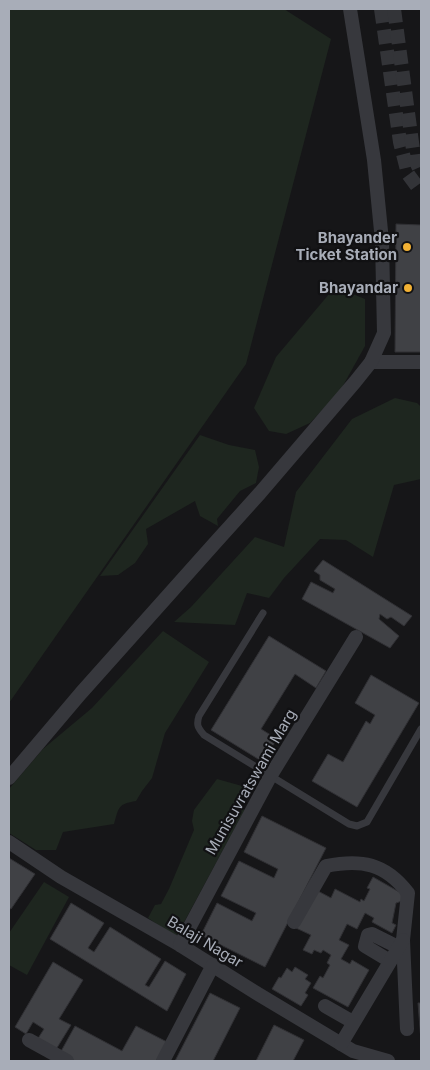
<svg xmlns="http://www.w3.org/2000/svg" width="430" height="1070" viewBox="0 0 430 1070" font-family="Inter,sans-serif">
<rect width="100%" height="100%" fill="#161618"/>
<!-- green -->
<g fill="#1e261f">
<polygon points="9,9 284,9 331,39 246,364 9,703"/>
<polygon points="335,287 365,299 365,346 340,391 310,423 286,434 269,431 254,408 276,357"/>
<polygon points="395,398 417,403 421,407 421,479 394,485 373,557 346,540 320,539 284,578 269,598 247,593 235,625 174,622 191,607 255,537 284,547 296,492 352,419"/>
<polygon points="200,435 229,445 255,450 259,467 256,483 240,491 217,519 218,526 200,516 195,501 146,529 148,544 135,563 118,575 100,576"/>
<path d="M163 631 209 662 165 733 152 778 142 791 136 801C118 804 119 807 114 824L63 832 56 850H36L9 833V789L43 749 92 708Z"/>
<polygon points="217,779 242,786 244,811 176,937 148,918 155,905 161,904 169,889 194,830 192,821 194,810"/>
<polygon points="44,882 69,897 27,975 9,965 9,933"/>
</g>
<!-- building -->
<g fill="#404145" stroke="#303034">
<polygon points="396,224 421,225 421,352 395,352"/>
<polygon points="323,560 412,616 404,626 391,617 387,619 380,614 379,619 399,636 390,648 302,599 311,582 333,593 335,589 320,580 320,575 314,571"/>
<polygon points="269,636 326,671 316,688 295,674 261,729 277,739 263,762 211,730"/>
<polygon points="371,675 419,703 357,807 312,781 328,754 343,762 366,721 370,724 375,715 355,703"/>
<polygon points="262,816 326,848 265,967 201,935 217,903 252,921 256,913 221,896 239,861 274,878 278,869 244,852"/>
<polygon points="9,858 35,874 11,909 9,908"/>
<polygon points="373,877 401,893 402,901 396,903 392,923 396,925 392,933 372,922 374,918 365,913 357,929 347,924 339,940 349,945 341,959 350,964 352,960 369,970 348,1007 313,988 320,976 323,978 330,965 327,963 331,955 323,950 321,953 314,950 312,954 303,950 311,935 296,928 316,890 331,898 335,889 360,902 361,899 364,901 370,889 367,888"/>
<polygon points="71,903 104,923 88,948 94,952 110,927 161,959 145,985 149,987 165,961 186,974 167,1011 50,939"/>
<polygon points="53,962 83,980 59,1019 71,1025 55,1051 37,1040 44,1029 33,1022 26,1034 15,1027"/>
<polygon points="295,967 308,975 305,979 311,983 305,993 308,995 301,1006 272,989 279,977 281,978 287,968 292,972"/>
<polygon points="210,993 240,1008 213,1061 175,1061"/>
<polygon points="418,1003 421,1003 421,1041"/>
<polygon points="274,1025 304,1040 293,1061 256,1061"/>
<polygon points="75,1026 122,1051 136,1026 167,1042 156,1061 71,1061 59,1055"/>
</g>
<g fill="none" stroke-linecap="round" stroke-linejoin="round">
<!-- street-tunnel -->
<g stroke="#333438" stroke-width="14" stroke-dasharray="14 7" stroke-linecap="butt">
<polyline points="381,9 400,142 408,174 419,189 421,191"/>
<polyline points="394,9 414,157 421,173"/>
</g>
<!-- lane -->
<path stroke="#37383d" stroke-width="7" d="M263 613 199 716C196 725 198 728 204 735L349 824 357 826 367 822 421 729"/>
<!-- street -->
<g stroke="#37383d" stroke-width="14">
<polyline points="371,362 421,362"/>
<polyline points="9,778 81,693 214,544 260,493 355,382 371,362 384,333 382,241 374,160 350,9"/>
<polyline points="9,842 61,877 180,945 258,994 353,1051 388,1061"/>
<path d="M294 922 326 866C361 859 385 863 408 893L403 940 407 1029"/>
<polyline points="180,945 271,775 356,637"/>
<polyline points="390,961 365,946 368,935 372,934 398,947"/>
<polyline points="325,1006 353,1022"/>
<polyline points="29,1040 67,1061"/>
<polyline points="341,1044 403,940"/>
<polyline points="163,1061 213,965"/>
</g>
</g>
<!-- markers -->
<g fill="#f2b134" stroke="#111113" stroke-width="2">
<circle cx="407" cy="247" r="5"/>
<circle cx="408" cy="288" r="5"/>
</g>
<g text-anchor="middle" stroke-width="4.5" stroke-linejoin="round" paint-order="stroke">
<!-- poi labels -->
<g font-size="15" font-weight="bold" fill="#a8adb8" stroke="#111113" text-anchor="end">
<text x="397" y="243">Bhayander<tspan x="397" dy="17">Ticket Station</tspan></text>
<text x="398" y="293">Bhayandar</text>
</g>
<!-- street labels -->
<g font-size="15" fill="#a8adb8" stroke="#111113">
<text transform="translate(251 782) rotate(-60)" y="5">Munisuvratswami Marg</text>
<text transform="translate(205 942) rotate(31)" y="5">Balaji Nagar</text>
</g>
</g>
<!-- border -->
<rect width="430" height="1070" fill="none" stroke="#a8adb8" stroke-width="20"/>
</svg>
